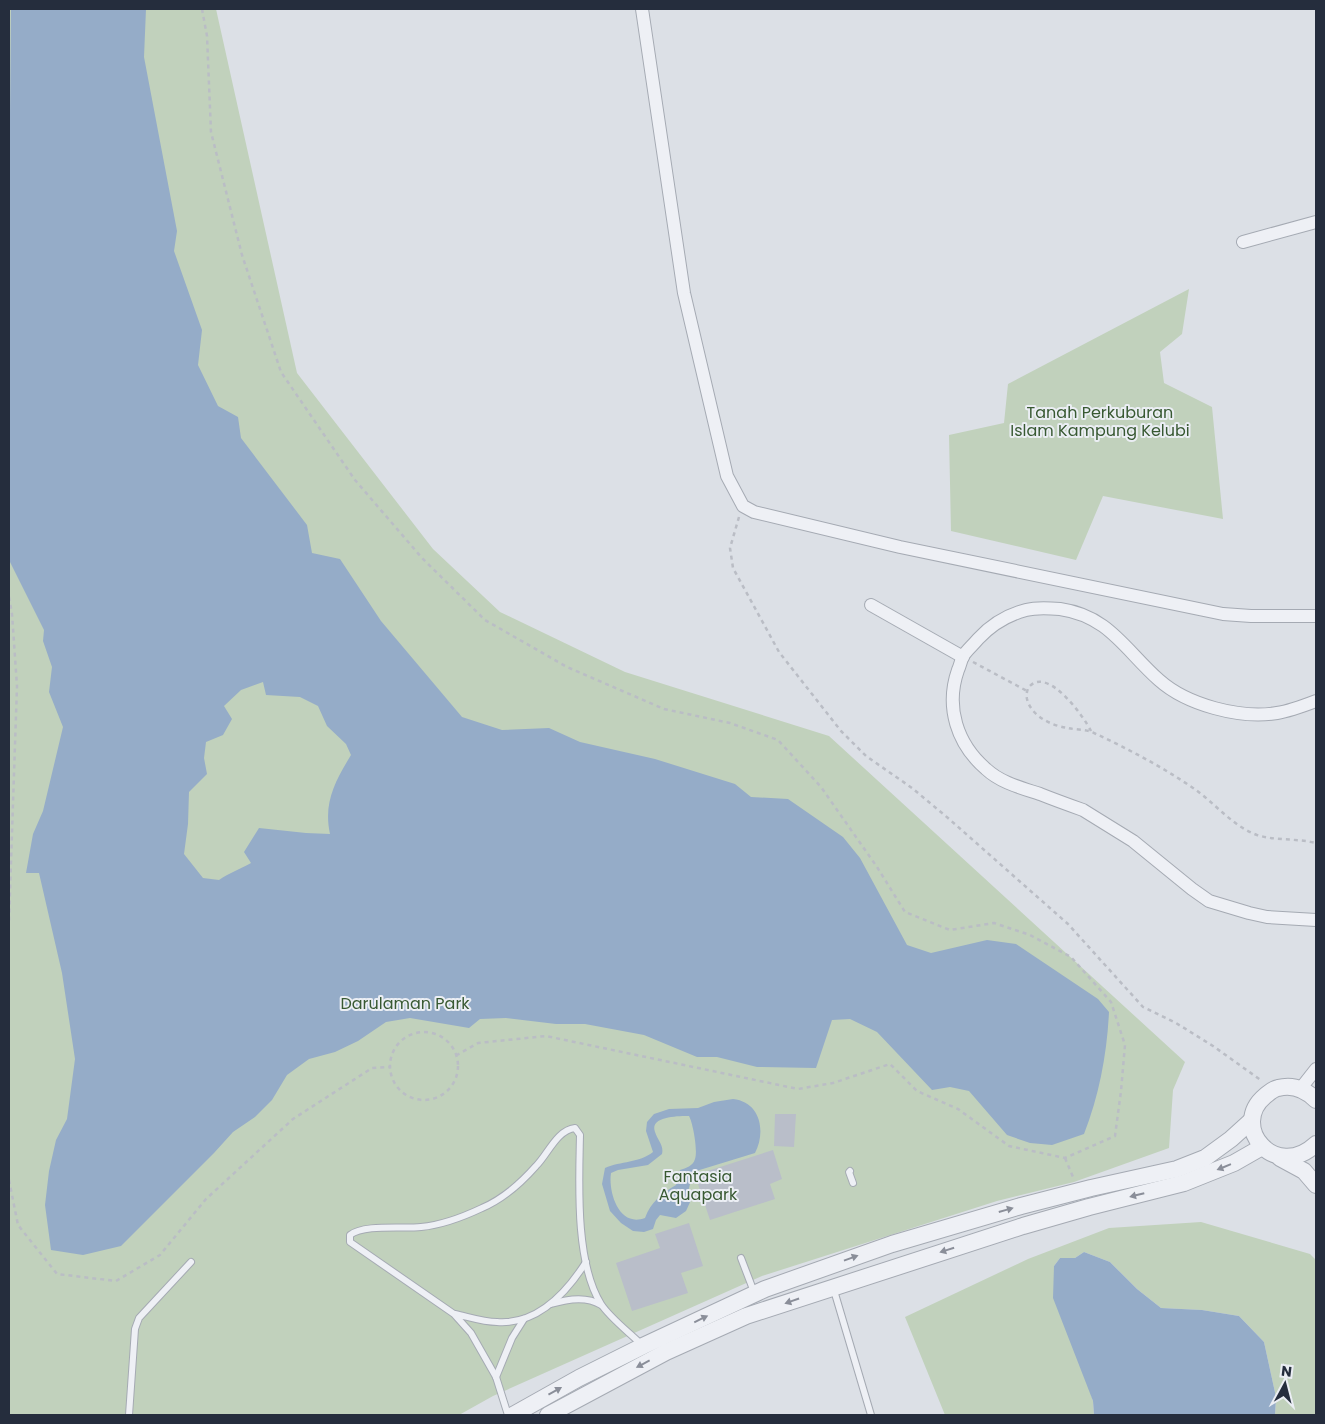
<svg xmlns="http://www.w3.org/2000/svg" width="1325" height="1424" viewBox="0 0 1325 1424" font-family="Poppins,sans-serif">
<rect width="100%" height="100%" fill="#dce0e6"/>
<!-- green -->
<g fill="#c1d1bc">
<polygon points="9,9 216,9 297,373 433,549 500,612 625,672 829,736 1185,1062 1173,1090 1169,1148 1074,1182 997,1201 762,1276 493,1396 459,1415 9,1415"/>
<polygon points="1189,289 1182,334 1160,352 1164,383 1212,407 1223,519 1103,496 1076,560 951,531 949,435 1004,423 1008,384"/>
<polygon points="1201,1222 1310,1254 1316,1260 1316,1415 1275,1415 1276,1397 1264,1342 1239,1316 1202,1310 1161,1308 1137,1289 1110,1262 1084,1252 1075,1258 1060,1258 1054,1266 1093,1401 1094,1415 945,1415 905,1317 1028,1259 1109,1228"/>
</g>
<!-- water -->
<g fill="#95acc8" fill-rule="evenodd">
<path d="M11 9H146L144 57 177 231 174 251 202 330 198 365 218 406 238 417 241 438 307 525 312 553 340 559 381 621 462 717 502 730 549 728 580 742 655 759 735 784 751 797 788 799 843 837 860 858 907 945 931 953 987 940 1016 944 1098 999 1109 1012C1107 1054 1099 1096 1084 1134L1052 1145 1030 1143 1007 1135 969 1091 950 1087 932 1090 877 1032 850 1019 832 1020 816 1068 757 1067 717 1057H697L644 1035 585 1024H556L506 1018 480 1019 469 1028 410 1018 386 1022 358 1041 335 1052 309 1059 287 1075 272 1100 255 1117 233 1132 214 1153 121 1246 83 1255 51 1250 45 1205 49 1171 56 1140 67 1119 75 1059 62 973 39 873H26L33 834 43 811 63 727 49 692 52 667 43 641 44 630 10 562 9 524V220ZM263 682 266 695 300 697 318 706 327 726 346 744 351 755C336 780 323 802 330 834L306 833 259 828 244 852 251 863C240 869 229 873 219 880L203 878 184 854 188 824 189 792 207 774 204 758 206 742 223 735 232 719 224 706 241 690Z"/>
<path d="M733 1099C761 1102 766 1132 755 1153L693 1172 688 1192 691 1200 686 1211 676 1218 660 1215 656 1220 653 1229 644 1232 633 1231 621 1223 610 1211 602 1184 605 1168C621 1161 639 1163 653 1152L646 1131 647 1122 654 1114 669 1109 698 1108 714 1102ZM689 1116C693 1123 698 1151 695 1159 693 1166 686 1168 680 1170L676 1185C661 1194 651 1202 645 1218 619 1228 608 1192 611 1173L618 1170 648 1165 662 1154C664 1145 658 1141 655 1132 649 1116 679 1116 689 1116Z"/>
<polygon points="1084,1252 1110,1262 1137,1289 1161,1308 1202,1310 1239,1316 1264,1342 1276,1397 1275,1415 1094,1415 1093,1401 1053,1298 1054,1266 1060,1258 1075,1258"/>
</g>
<!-- building -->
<g fill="#b9bec9">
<polygon points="775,1114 796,1114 794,1147 774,1146"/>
<polygon points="773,1150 782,1179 770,1184 775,1199 710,1220 695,1175"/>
<polygon points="689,1223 703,1266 681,1273 688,1293 632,1311 616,1263 660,1248 655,1234"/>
</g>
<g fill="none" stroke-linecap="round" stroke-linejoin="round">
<!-- service casing -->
<g stroke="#a5aab3" stroke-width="8">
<g id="service">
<polyline points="850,1171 849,1172 853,1183"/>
<polyline points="741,1258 754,1292"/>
<polyline points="833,1287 871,1415"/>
<path d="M551 1304C567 1299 587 1296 601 1305"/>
<path d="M455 1314C469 1317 483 1322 497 1322 537 1325 567 1292 586 1262"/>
<polyline points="496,1377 512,1338 524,1319"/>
<polyline points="129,1415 135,1329 139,1318 191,1262"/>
<path d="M508 1415 496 1377 471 1333 454 1314 350 1242V1235C364 1224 402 1229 421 1227 442 1225 463 1217 482 1208 503 1199 521 1183 536 1166 548 1154 557 1130 575 1128L580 1135C579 1183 575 1262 601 1304 610 1318 630 1333 642 1345"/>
</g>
</g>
<!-- minor casing -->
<g stroke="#a5aab3" stroke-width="14">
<g id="minor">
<polyline points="642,9 684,293 727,476 743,506 754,512 900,547 1223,614 1251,616 1316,616"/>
<polyline points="1243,242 1316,222"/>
<polyline points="871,605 963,657"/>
<path d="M1316 701C1303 706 1290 711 1277 713 1240 719 1187 705 1159 680 1125 650 1109 616 1060 609 1049 608 1037 607 1026 610 1007 615 991 625 978 639 973 645 967 650 963 656 961 660 960 666 958 670 945 707 957 744 986 769 1001 783 1022 788 1040 794 1055 800 1069 805 1083 810L1133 841 1192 889 1209 901 1249 913 1267 917 1316 920"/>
<polyline points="1301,1088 1316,1069"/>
</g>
</g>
<!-- tertiary casing -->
<g stroke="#a5aab3" stroke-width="18">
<g id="tertiary">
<path d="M1316 1100C1305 1089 1293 1084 1278 1088 1273 1089 1270 1092 1265 1096 1229 1126 1275 1182 1316 1144"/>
<polyline points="1280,1158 1304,1171 1316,1185"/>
<polyline points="513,1415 579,1378 643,1346 765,1289 892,1244 1021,1206 1091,1188 1177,1169 1205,1158 1231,1139 1252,1120"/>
<polyline points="548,1415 666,1352 746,1316 1023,1226 1089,1207 1184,1183 1234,1163 1262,1147"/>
</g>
</g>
<!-- path -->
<g stroke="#babdc5" stroke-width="2.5" stroke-dasharray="4 4" stroke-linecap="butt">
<polyline points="202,9 207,36 211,132 242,255 281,372 355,480 422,558 485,620 567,667 664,709 730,723 778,740 821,787 877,867 905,912 950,930 994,923 1030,935 1071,957 1111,1002 1125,1045 1121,1091 1115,1136 1065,1158 1009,1146 958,1109 917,1091 890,1064 833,1083 798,1089 546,1036 478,1043 457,1055"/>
<polyline points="739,517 730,548 733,568 779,652 841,731 866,756 912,788 948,818 1068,924 1143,1007 1176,1023 1213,1046 1262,1081"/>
<polyline points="9,597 12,614 17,686 9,921"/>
<polyline points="973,662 1027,691"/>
<path d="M1091 731C1084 717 1050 669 1031 685 1027 688 1026 694 1027 699 1031 716 1052 726 1068 728 1076 730 1086 729 1094 733 1128 749 1161 766 1193 788 1214 802 1232 826 1257 835 1276 841 1296 838 1316 843"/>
<circle cx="424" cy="1066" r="34"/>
<polyline points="1065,1158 1073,1177"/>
<polyline points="9,1180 18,1225 57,1274 116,1281 160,1255 206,1199 293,1119 372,1068 390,1067"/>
</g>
<!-- service -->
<use href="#service" stroke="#eef0f5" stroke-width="6"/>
<!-- minor -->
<use href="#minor" stroke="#eef0f5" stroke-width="12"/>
<!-- tertiary -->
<use href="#tertiary" stroke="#eef0f5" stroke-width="16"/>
</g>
<!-- one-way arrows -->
<defs><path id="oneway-solid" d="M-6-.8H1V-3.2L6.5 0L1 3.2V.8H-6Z" transform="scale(1.25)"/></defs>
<g fill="#8a8e99">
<use href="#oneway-solid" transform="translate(1224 1167) rotate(158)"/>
<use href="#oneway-solid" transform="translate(1137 1195) rotate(166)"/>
<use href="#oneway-solid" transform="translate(1006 1210) rotate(-16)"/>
<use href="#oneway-solid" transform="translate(947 1250) rotate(162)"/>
<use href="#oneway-solid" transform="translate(851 1258) rotate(-20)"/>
<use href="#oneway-solid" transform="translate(792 1301) rotate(161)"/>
<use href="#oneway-solid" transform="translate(701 1319) rotate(-26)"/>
<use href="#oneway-solid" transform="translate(643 1364) rotate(152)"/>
<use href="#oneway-solid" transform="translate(555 1391) rotate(-29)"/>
</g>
<g text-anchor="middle" stroke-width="4" stroke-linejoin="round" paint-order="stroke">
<!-- park labels -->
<g font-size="16" fill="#385932" stroke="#ebeef4">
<text x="1100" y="418">Tanah Perkuburan<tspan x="1100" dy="18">Islam Kampung Kelubi</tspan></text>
<text x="405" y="1009">Darulaman Park</text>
<text x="698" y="1182">Fantasia<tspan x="698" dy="18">Aquapark</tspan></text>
</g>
</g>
<!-- border -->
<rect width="1325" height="1424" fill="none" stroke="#252d3d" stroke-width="20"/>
<!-- north arrow -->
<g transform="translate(1285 1384) rotate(7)" stroke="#ebeef4" stroke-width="4" paint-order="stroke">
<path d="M0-4L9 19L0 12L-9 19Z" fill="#252d3d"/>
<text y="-8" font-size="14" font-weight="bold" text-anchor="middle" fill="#252d3d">N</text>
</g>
</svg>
